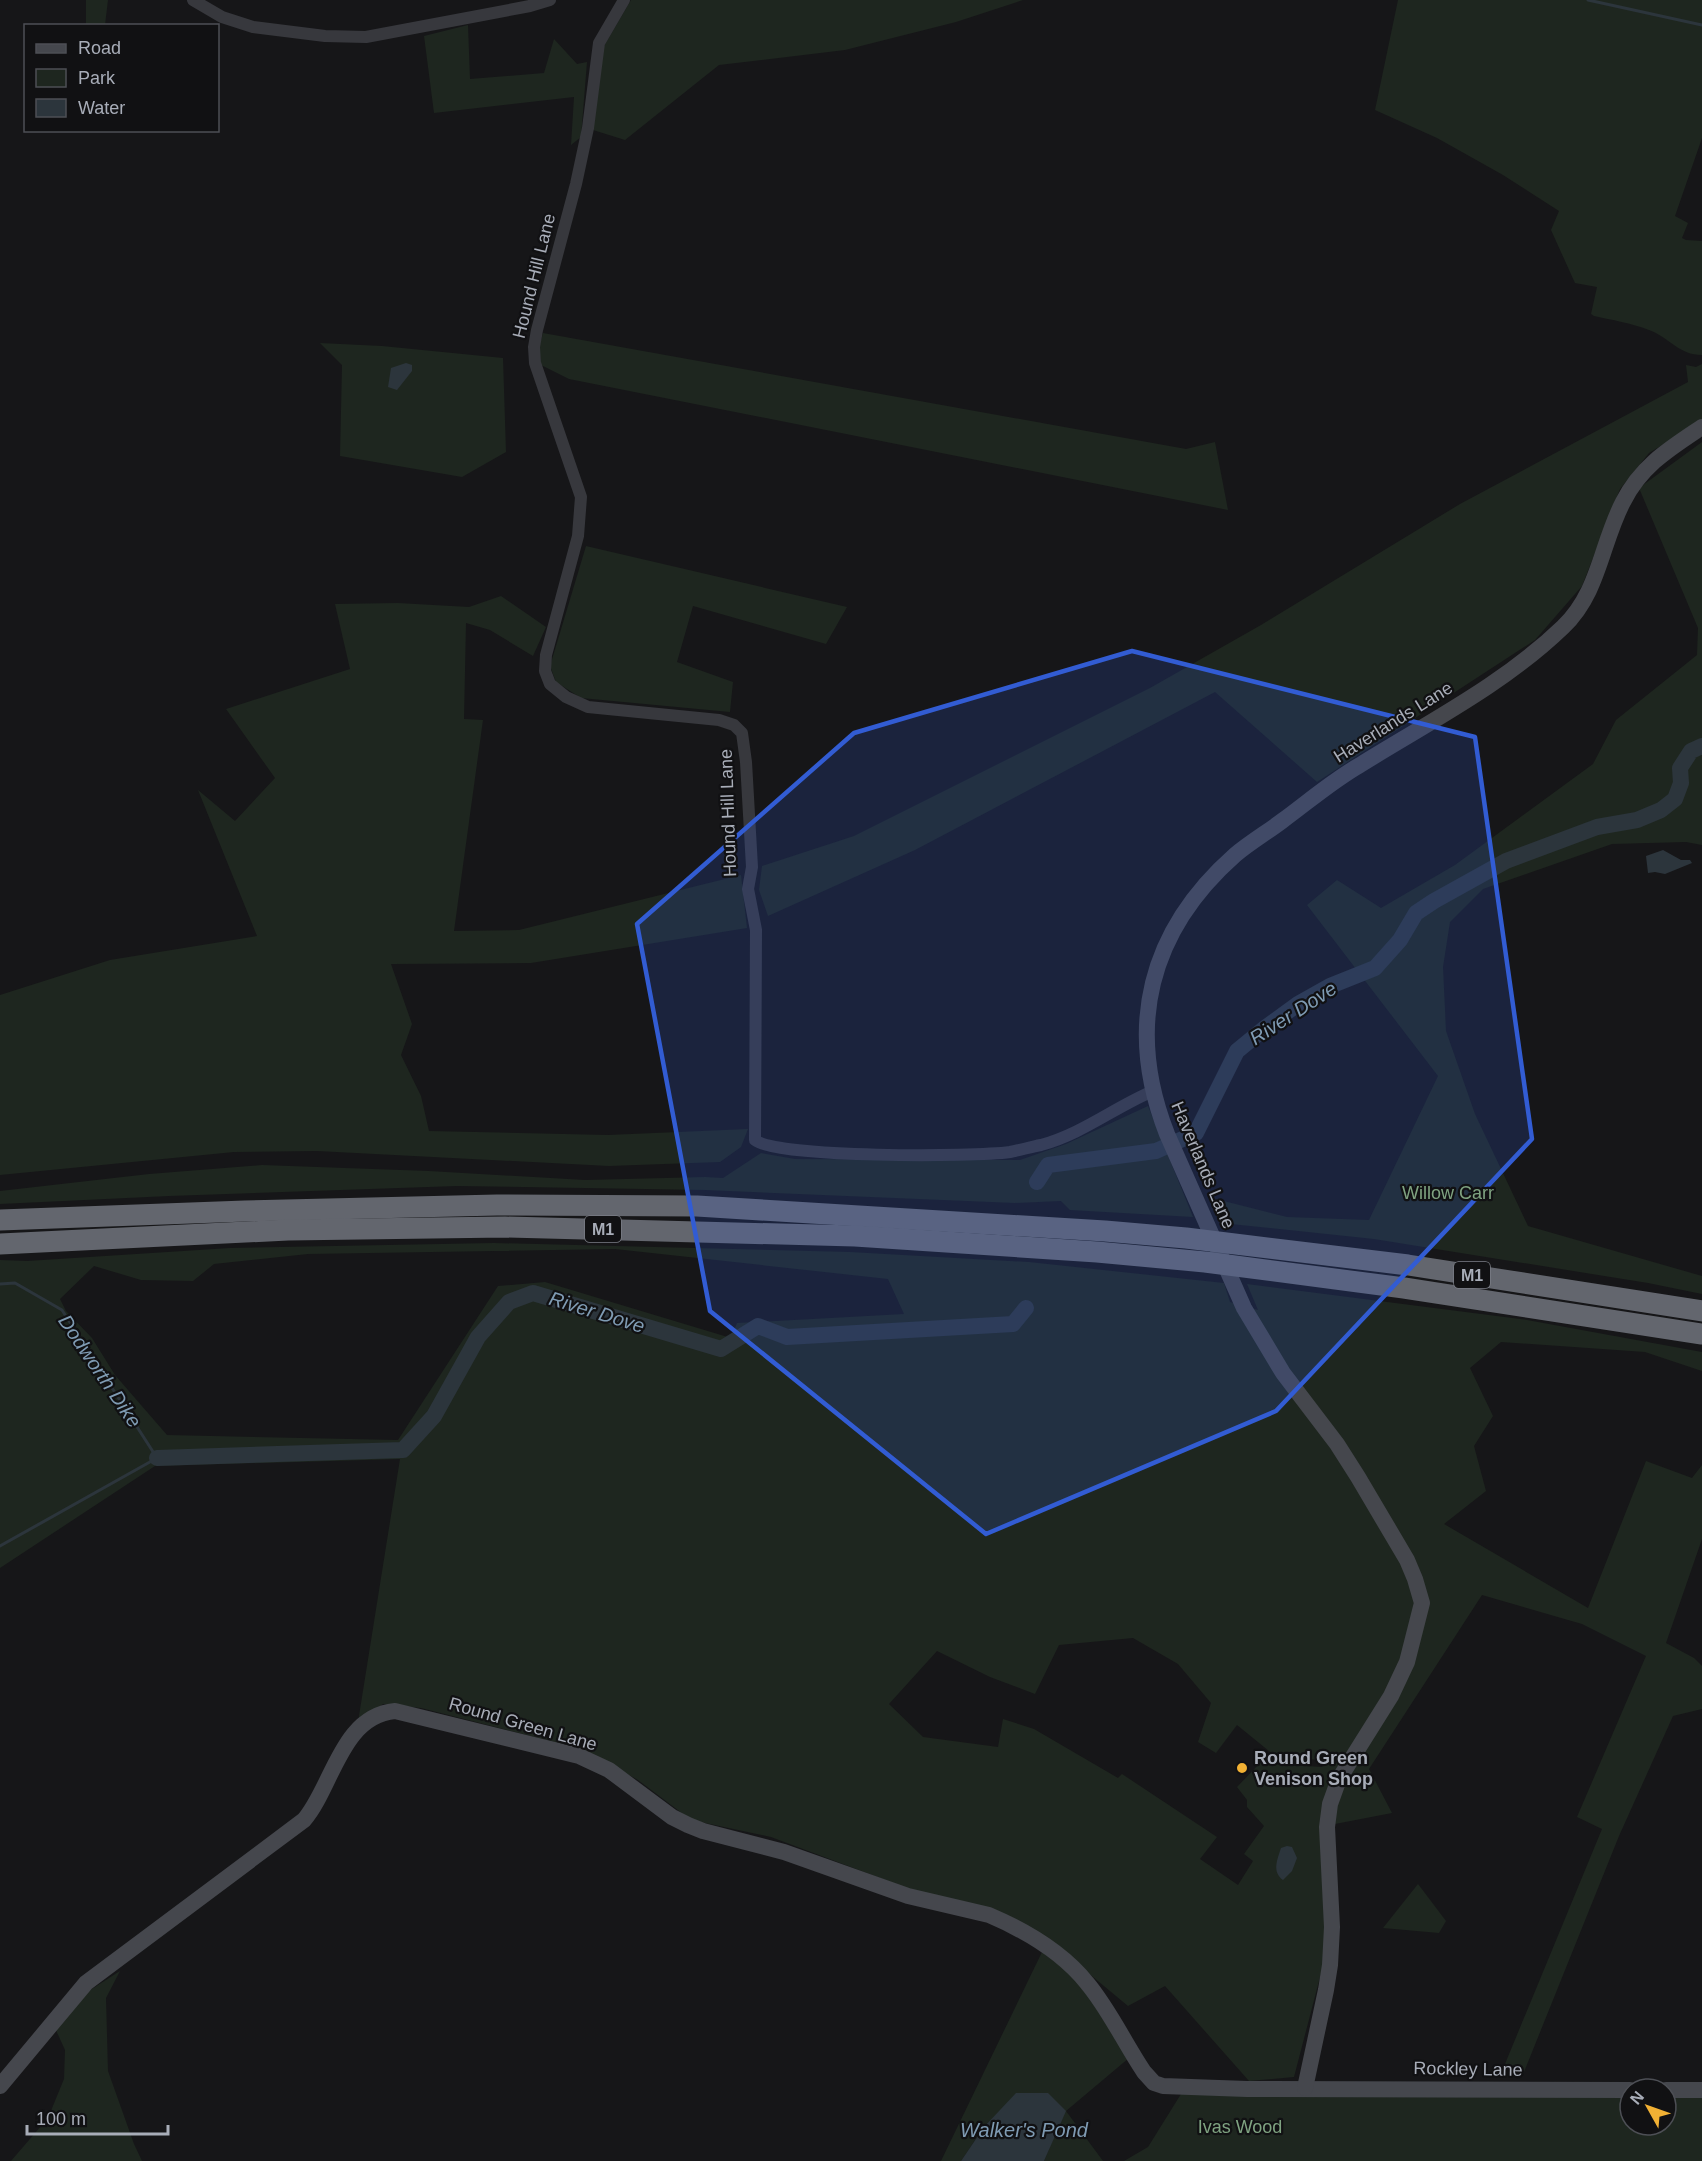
<svg xmlns="http://www.w3.org/2000/svg" width="1702" height="2161" viewBox="0 0 1702 2161" font-family="Helvetica,sans-serif">
<rect width="100%" height="100%" fill="#161618"/>
<!-- green -->
<g fill="#1e261f" fill-rule="evenodd">
<polygon points="86,0 108,0 105,25 86,25"/>
<polygon points="631,0 1023,0 956,22 845,50 719,65 625,140 593,130 604,46"/>
<path d="M1398 0H1702V138L1675 216 1688 223 1682 238 1686 240 1702 241V355C1679 355 1670 338 1649 330 1631 323 1612 320 1594 316L1591 314 1597 287 1575 283 1551 230 1559 211 1503 175 1437 138 1375 110Z"/>
<polygon points="468,25 470,79 544,73 554,39 577,64 587,62 581,137 571,145 574,97 434,113 424,36"/>
<polygon points="543,333 1186,449 1215,442 1228,510 569,379 541,365 539,347"/>
<polygon points="320,343 382,346 503,358 506,452 462,477 340,456 342,365"/>
<polygon points="1702,364 1702,421 1649,453 1620,489 1582,586 1535,640 1317,782 1215,692 915,850 768,916 759,890 762,866 854,836 1150,688 1261,625 1460,504 1688,382 1686,365 1696,367"/>
<polygon points="1702,442 1702,845 1686,842 1612,844 1483,889 1450,922 1443,967 1446,1031 1475,1114 1528,1226 1702,1276 1702,1294 1648,1283 1374,1239 1221,1223 1208,1197 1287,1217 1369,1220 1438,1076 1307,905 1337,880 1381,908 1455,865 1593,764 1616,720 1697,655 1698,628 1639,488"/>
<polygon points="586,546 847,607 826,644 693,606 677,662 733,682 730,712 581,698 556,682 550,666"/>
<polygon points="501,596 546,627 533,656 490,630 466,623 464,719 483,720 454,931 519,930 741,875 747,928 531,963 391,964 412,1024 401,1055 421,1096 429,1131 608,1135 748,1129 741,1147 720,1162 609,1166 317,1151 234,1152 0,1175 0,995 110,960 257,936 198,790 235,821 275,778 226,709 350,669 335,604 398,603 469,607"/>
<polygon points="1148,1106 1193,1217 1070,1210 1061,1201 1015,1203 705,1190 457,1186 169,1196 0,1204 0,1191 149,1174 262,1165 429,1171 585,1180 705,1177 723,1178 761,1153 795,1159 1020,1160 1066,1144"/>
<path d="M494 1243 850 1252 1029 1262 1224 1283 1230 1302 1258 1310 1247 1284 1527 1320 1702 1352V1371L1645 1352 1501 1342 1470 1368 1493 1416 1474 1446 1486 1491 1444 1524 1588 1608 1646 1461 1692 1478 1702 1465V1539L1666 1643 1694 1658 1702 1666V1709L1673 1716 1619 1836 1522 2077 1500 2076 1602 1829 1577 1817 1646 1656 1582 1624 1482 1595 1369 1769 1392 1813 1335 1824 1325 1958 1294 2077 1249 2081 1165 1986 1128 2006 1040 1933 912 1890 771 1837 691 1820 638 1780 582 1749 421 1708 383 1704 358 1722 400 1459 155 1466 0 1568V1260L27 1261 230 1248ZM615 1249 888 1279 904 1314 737 1323 731 1338 545 1282 498 1286 398 1440 167 1435 115 1375 92 1338 66 1311 60 1299 94 1266 141 1280 193 1281 214 1264 308 1254ZM1133 1638 1178 1664 1211 1703 1198 1742 1216 1753 1237 1725 1274 1755 1327 1761 1322 1767 1260 1763 1237 1787 1247 1800V1807L1264 1826 1244 1854 1253 1861 1238 1885 1200 1859 1217 1837 1122 1774 1118 1778 1034 1729 1003 1719 998 1747 923 1737 889 1704 937 1651 990 1677 1035 1694 1059 1645Z"/>
<polygon points="1418,1884 1446,1921 1439,1933 1383,1928"/>
<polygon points="1042,1952 1076,1978 1129,2058 1066,2111 1103,2161 1044,2161 1065,2111 984,2127 961,2161 941,2161"/>
<polygon points="120,1971 106,1998 108,2071 134,2144 142,2161 11,2161 48,2118 64,2079 65,2050 55,2028 84,1994"/>
<polygon points="1181,2094 1630,2095 1630,2125 1666,2125 1666,2095 1702,2095 1702,2161 1124,2161 1148,2147"/>
</g>
<!-- water -->
<g fill="#2c353c">
<polygon points="406,363 412,365 412,371 397,390 388,387 391,368"/>
<polygon points="1663,850 1681,860 1690,860 1692,863 1665,874 1655,872 1648,873 1646,856"/>
<path d="M1287 1846 1292 1847 1297 1858 1292 1871 1283 1880C1272 1872 1277 1860 1281 1848Z"/>
<polygon points="1016,2093 1048,2093 1066,2111 1044,2161 961,2161 984,2127"/>
</g>
<g fill="none" stroke-linecap="round" stroke-linejoin="round">
<!-- stream -->
<g stroke="#2c353c" stroke-width="3">
<polyline points="1588,0 1702,25"/>
<polyline points="0,1284 15,1283 62,1310 157,1458 0,1546"/>
</g>
<!-- river -->
<g stroke="#2c353c" stroke-width="16">
<polyline points="1037,1182 1048,1165 1156,1151 1196,1133 1237,1051 1265,1028 1298,1004 1330,986 1375,968 1400,940 1416,913 1434,901 1506,861 1597,827 1637,820 1661,810 1675,799 1681,783 1680,768 1691,751 1702,746"/>
<polyline points="157,1458 403,1450 434,1416 478,1337 509,1302 533,1293 721,1349 758,1326 787,1337 1013,1324 1026,1308"/>
</g>
<!-- street -->
<g stroke="#37383d" stroke-width="12">
<polyline points="193,0 222,17 253,27 325,36 366,37 530,6 550,0"/>
<path d="M624 0 599 43 588 128 576 184 537 330 534 347 535 363 581 497 578 536 546 655 545 671 550 684 566 697 588 707 719 720 734 725 742 733 746 762 752 867 748 889 756 930 755 1140C776 1158 975 1157 1010 1152 1020 1150 1031 1147 1041 1145 1082 1134 1115 1107 1153 1091"/>
</g>
<!-- secondary -->
<g stroke="#45474d" stroke-width="16">
<path d="M0 2086 86 1983 304 1820C333 1786 341 1716 395 1711L579 1756 609 1770 672 1817 688 1825 703 1831 784 1852 908 1896 989 1915C1024 1930 1063 1953 1087 1983 1109 2009 1125 2044 1144 2072L1154 2083 1163 2086 1247 2089 1630 2090"/>
<path d="M1305 2088 1326 1990 1330 1965 1332 1927 1327 1827 1330 1804 1339 1779 1391 1696 1407 1662 1422 1603 1415 1579 1407 1560 1358 1477 1337 1444 1283 1373 1244 1308 1167 1134C1125 1027 1149 931 1235 855 1249 843 1266 833 1282 821 1308 802 1332 781 1360 765 1429 722 1504 684 1563 627 1599 593 1601 544 1623 502 1641 466 1669 449 1702 427"/>
<polyline points="1666,2090 1702,2090"/>
</g>
<!-- highway -->
<g stroke="#63666e" stroke-width="21">
<polyline points="0,1220 245,1211 497,1205 697,1206 1105,1231 1186,1238 1408,1265 1702,1311"/>
<polyline points="0,1244 288,1230 505,1227 855,1236 1097,1252 1205,1262 1404,1288 1702,1334"/>
</g>
</g>
<!-- marked area -->
<path fill="#325cd3" fill-opacity="0.2" stroke="#325cd3" stroke-width="4.5" stroke-linejoin="round" d="M1132 651 1475 737 1532 1139 1276 1411 986 1534 710 1311 637 924 854 733Z"/>
<!-- markers -->
<circle fill="#f2b134" stroke="#111113" stroke-width="2" cx="1242" cy="1768" r="6"/>
<g text-anchor="middle" stroke-width="4.5" stroke-linejoin="round" paint-order="stroke">
<!-- shield labels -->
<g fill="#111113" stroke="#7b7e86" stroke-width="1.5">
<rect x="585" y="1216" width="36" height="26" rx="4.5"/>
<rect x="1454" y="1262" width="36" height="26" rx="4.5"/>
</g>
<g font-size="16" font-weight="bold" fill="#a8adb8">
<text x="603" y="1235">M1</text>
<text x="1472" y="1281">M1</text>
</g>
<!-- street labels -->
<g font-size="18" fill="#a8adb8" stroke="#111113">
<text transform="translate(534 276) rotate(-76)" y="6">Hound Hill Lane</text>
<text transform="translate(1393 722) rotate(-32)" y="6">Haverlands Lane</text>
<text transform="translate(728 813) rotate(-92)" y="6">Hound Hill Lane</text>
<text transform="translate(1203 1165) rotate(67)" y="6">Haverlands Lane</text>
<text transform="translate(523 1724) rotate(16)" y="6">Round Green Lane</text>
<text transform="translate(1468 2069) rotate(1)" y="6">Rockley Lane</text>
</g>
<!-- park labels -->
<g font-size="18" fill="#7fa381" stroke="#111113">
<text x="1448" y="1199">Willow Carr</text>
<text x="1240" y="2133">Ivas Wood</text>
</g>
<!-- poi labels -->
<g font-size="18" font-weight="bold" fill="#a8adb8" stroke="#111113" text-anchor="start">
<text x="1254" y="1764">Round Green<tspan x="1254" dy="21">Venison Shop</tspan></text>
</g>
<!-- water labels -->
<g font-size="20" font-style="italic" fill="#7f9bb3" stroke="#111113">
<text transform="translate(1293 1013) rotate(-33)" y="7">River Dove</text>
<text transform="translate(597 1312) rotate(17)" y="7">River Dove</text>
<text transform="translate(100 1371) rotate(56)" y="7">Dodworth Dike</text>
<text x="1024" y="2137">Walker's Pond</text>
</g>
</g>
<!-- legend -->
<rect x="24" y="24" width="195" height="108" fill="#111113" stroke="#4d4f55" stroke-width="1.5"/>
<rect x="36" y="44" width="30" height="9" fill="#45474d" stroke="#4d4f55" stroke-width="1.5"/>
<text x="78" y="54" font-size="18" fill="#a8adb8">Road</text>
<rect x="36" y="69" width="30" height="18" fill="#1e261f" stroke="#4d4f55" stroke-width="1.5"/>
<text x="78" y="84" font-size="18" fill="#a8adb8">Park</text>
<rect x="36" y="99" width="30" height="18" fill="#2c353c" stroke="#4d4f55" stroke-width="1.5"/>
<text x="78" y="114" font-size="18" fill="#a8adb8">Water</text>
<!-- north arrow -->
<g transform="translate(1648 2107) rotate(310)"><circle r="28" fill="#111113" stroke="#4d4f55" stroke-width="1.5"/>
<path d="M0-4.5L10 22L0 15L-10 22Z" fill="#f2b134"/>
<text y="-9" font-size="16" font-weight="bold" text-anchor="middle" fill="#a8adb8">N</text>
</g>
<!-- scale -->
<path d="M27 2125v9h141v-9" fill="none" stroke="#a8adb8" stroke-width="3"/>
<text x="36" y="2125" font-size="18" fill="#a8adb8" stroke="#111113" stroke-width="4.5" paint-order="stroke">100 m</text>
</svg>
